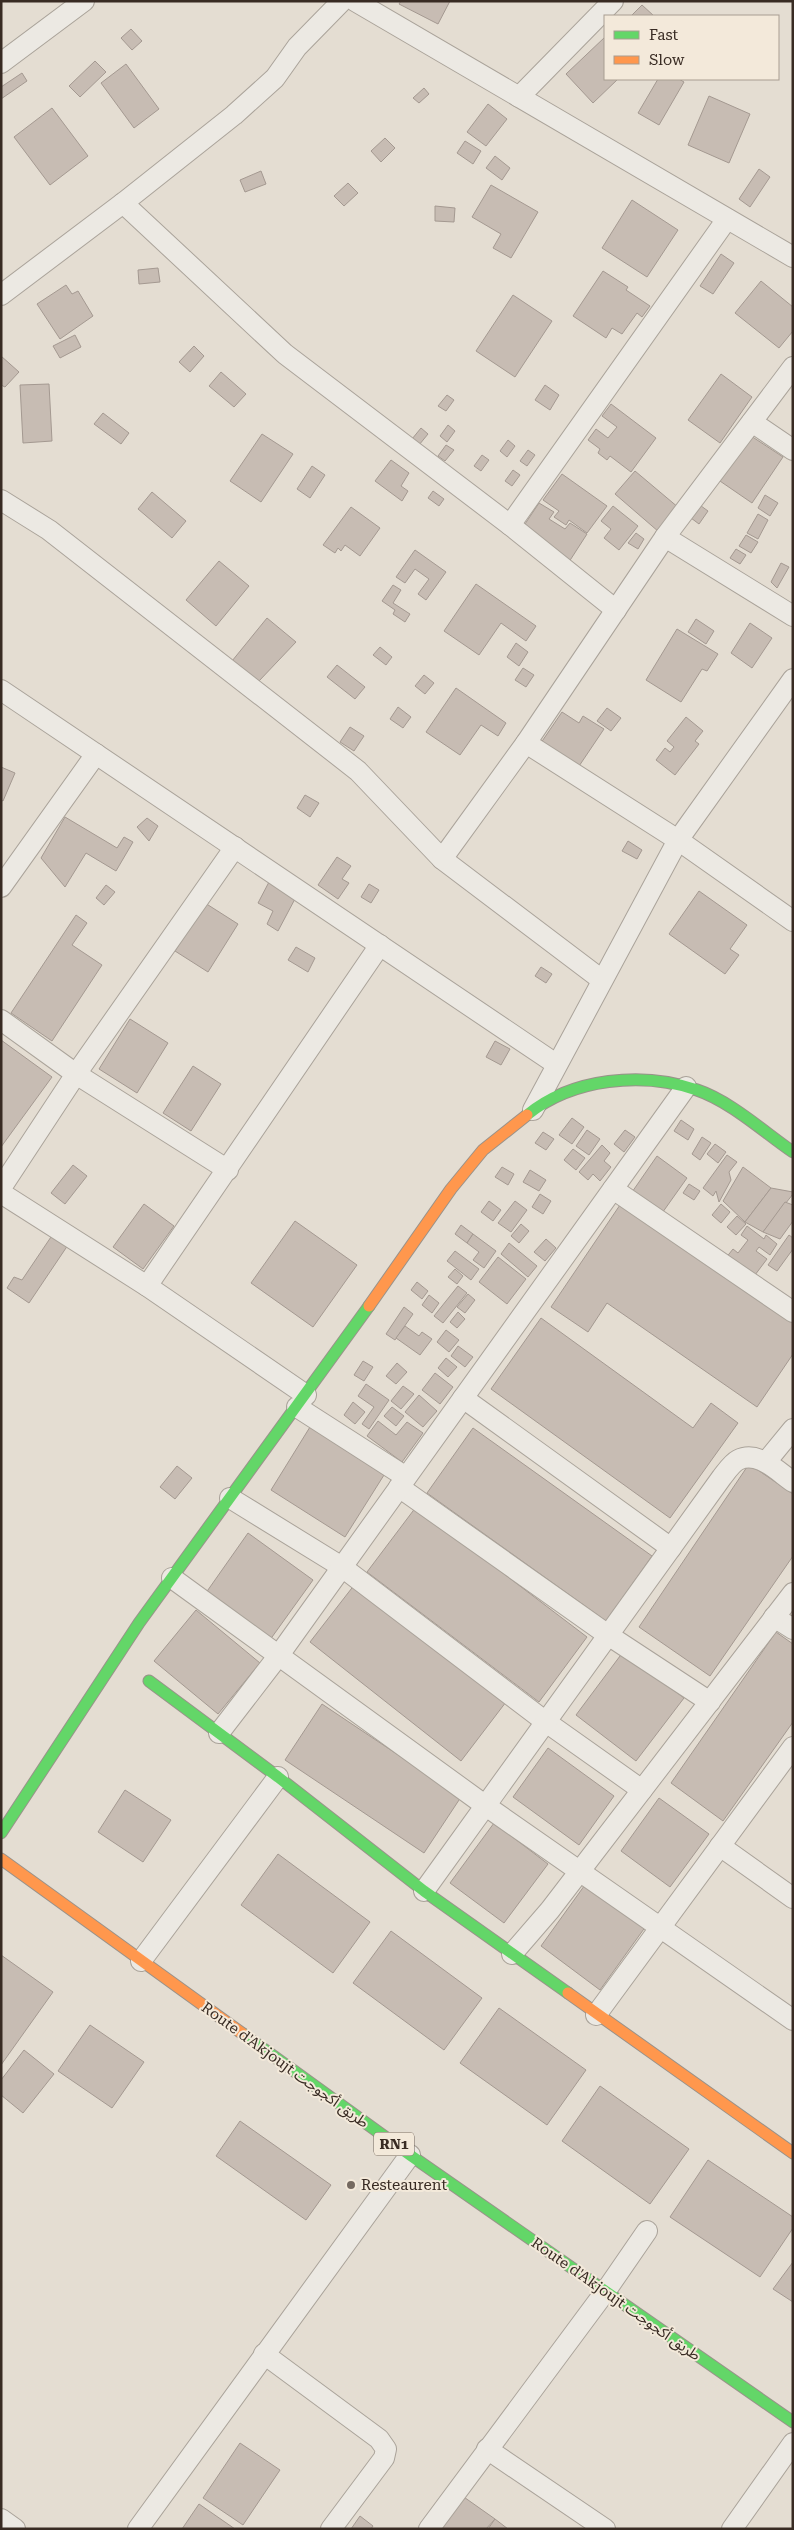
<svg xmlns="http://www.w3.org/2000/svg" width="794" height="2530" viewBox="0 0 794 2530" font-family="'Roboto Serif','Noto Sans Arabic',serif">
<rect width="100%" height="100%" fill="#e4ddd2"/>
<!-- building -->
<g fill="#c7bcb3" stroke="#a49991">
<polygon points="401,1 450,1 438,24 399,4"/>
<polygon points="642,5 654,16 631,16"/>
<polygon points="131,29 142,41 132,50 121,38"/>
<polygon points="605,37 605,79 618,79 593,103 566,74"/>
<polygon points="95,61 106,72 80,97 69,86"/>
<polygon points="126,64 159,109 134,128 101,83"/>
<polygon points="22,73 27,81 1,99 1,87"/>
<polygon points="658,79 679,79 684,82 659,125 638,113"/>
<polygon points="424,88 429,94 419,103 413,98"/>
<polygon points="709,96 750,114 729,163 688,145"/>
<polygon points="488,104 507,119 486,146 467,132"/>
<polygon points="52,108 88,156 50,185 14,137"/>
<polygon points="385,138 395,148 381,162 371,151"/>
<polygon points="465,141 481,151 473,164 457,153"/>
<polygon points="495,156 510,168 502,180 486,168"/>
<polygon points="759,169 770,177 750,207 739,199"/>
<polygon points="261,171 266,184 245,192 240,180"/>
<polygon points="348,183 358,193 344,206 334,196"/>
<polygon points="491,185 538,212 511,258 493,248 501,234 472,217"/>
<polygon points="632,200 678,230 647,277 602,248"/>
<polygon points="435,206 455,208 454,222 435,221"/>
<polygon points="721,254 734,263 713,294 700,286"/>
<polygon points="158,268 160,282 139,284 138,270"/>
<polygon points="603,271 628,287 626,290 650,306 642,317 637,313 622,334 612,328 606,338 573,316"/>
<polygon points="761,281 793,307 793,331 779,348 735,313"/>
<polygon points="66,285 72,294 78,291 93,316 60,339 37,304"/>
<polygon points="513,295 552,321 515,377 476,351"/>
<polygon points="75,335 81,347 60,358 53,346"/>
<polygon points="194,346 204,356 190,372 179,362"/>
<polygon points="1,356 19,372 5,387 1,385"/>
<polygon points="221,372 246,394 234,407 209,386"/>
<polygon points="721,374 752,397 720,443 688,420"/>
<polygon points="49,384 52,441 23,443 20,385"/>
<polygon points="545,385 559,395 550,410 535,400"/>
<polygon points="447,395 454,400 446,411 438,406"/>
<polygon points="611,404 656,438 631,472 610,456 607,460 598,453 600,449 588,440 596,429 608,438 617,427 602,416"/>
<polygon points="103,413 129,433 121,444 94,424"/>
<polygon points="448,425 455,431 447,442 440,436"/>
<polygon points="421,428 428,434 419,445 412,439"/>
<polygon points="262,434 293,454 261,502 230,481"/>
<polygon points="748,434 783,457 752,503 717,479"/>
<polygon points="508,440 515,446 507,457 500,451"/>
<polygon points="446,445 454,450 445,461 438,456"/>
<polygon points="528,450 535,455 527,466 520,461"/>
<polygon points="482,455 489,460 481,471 474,466"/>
<polygon points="391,460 409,473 401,486 408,491 402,501 375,481"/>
<polygon points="312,466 325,475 310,498 297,489"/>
<polygon points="513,470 520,475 512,486 505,481"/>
<polygon points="635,471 679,508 659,532 615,494"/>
<polygon points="562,474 607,506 587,533 569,520 566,525 554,517 559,511 543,500"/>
<polygon points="433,491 444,499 439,506 428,498"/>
<polygon points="152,492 186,521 172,538 138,509"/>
<polygon points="765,495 778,503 770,516 758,508"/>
<polygon points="539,503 554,512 549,519 565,529 570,523 587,534 567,565 519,533"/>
<polygon points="697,503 708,511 699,524 687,515"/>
<polygon points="613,506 638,526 619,550 604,538 611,529 601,521"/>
<polygon points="351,507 380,528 360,556 345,545 341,551 338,548 335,553 323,545"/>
<polygon points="758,514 768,520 758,539 747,533"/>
<polygon points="636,533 644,539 638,549 628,543"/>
<polygon points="746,535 758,542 751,553 739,546"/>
<polygon points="736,549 746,555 740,564 730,558"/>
<polygon points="415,550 446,572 426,600 418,594 429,579 415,569 405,583 396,577"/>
<polygon points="219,561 249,586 216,626 186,600"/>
<polygon points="781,563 789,567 777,588 771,582"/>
<polygon points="476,584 536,626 526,641 501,623 479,655 444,631"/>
<polygon points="393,585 401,590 393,603 410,614 405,622 393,614 395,610 382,601"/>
<polygon points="267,618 296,642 259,681 232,661"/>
<polygon points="696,619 714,631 706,644 688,632"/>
<polygon points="750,623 772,638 752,668 731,653"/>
<polygon points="677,629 718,654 707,671 702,669 681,702 646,680"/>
<polygon points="516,643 528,652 519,666 507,657"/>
<polygon points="380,647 392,657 386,665 373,655"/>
<polygon points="337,665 365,687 355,699 327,677"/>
<polygon points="523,668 534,675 526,687 515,680"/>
<polygon points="424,675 434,683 425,694 415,686"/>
<polygon points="456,688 506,723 498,736 481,725 460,755 426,732"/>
<polygon points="398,707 411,717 403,728 390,719"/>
<polygon points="607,708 621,718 611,731 597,721"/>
<polygon points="562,712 579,723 583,716 604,729 571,778 534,753"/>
<polygon points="686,717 703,731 695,741 699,744 675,775 656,760 665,748 670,752 674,747 667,741"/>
<polygon points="350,727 364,736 354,751 340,742"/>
<polygon points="1,767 15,773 3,801 1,800"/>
<polygon points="305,795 319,803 310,817 297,808"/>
<polygon points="65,817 117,848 124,837 133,842 116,871 86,853 65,887 41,858"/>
<polygon points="147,818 158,826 149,841 137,827"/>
<polygon points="628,841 642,850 637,859 622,851"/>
<polygon points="337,857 351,866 342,879 349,883 338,899 318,885"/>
<polygon points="269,882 296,897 278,931 267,924 273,911 258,903"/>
<polygon points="369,884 379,890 371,903 361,897"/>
<polygon points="106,885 115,892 104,905 96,898"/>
<polygon points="699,891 747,925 730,949 739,955 725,974 669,934"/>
<polygon points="205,903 238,924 208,972 175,951"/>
<polygon points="76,915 87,923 72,945 102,965 52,1041 11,1013"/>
<polygon points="296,947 315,958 308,972 288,960"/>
<polygon points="541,967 552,974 546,983 535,976"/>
<polygon points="130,1019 168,1043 137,1093 99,1069"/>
<polygon points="1,1040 52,1077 1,1147"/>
<polygon points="495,1041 510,1049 501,1065 486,1057"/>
<polygon points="193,1066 221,1084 191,1131 163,1113"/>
<polygon points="572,1118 584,1127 572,1144 559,1135"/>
<polygon points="681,1120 694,1129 688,1140 674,1131"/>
<polygon points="587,1130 600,1139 589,1155 576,1146"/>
<polygon points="625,1130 635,1137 624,1152 614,1144"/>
<polygon points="543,1132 554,1139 546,1150 535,1143"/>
<polygon points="702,1137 711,1143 700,1160 692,1154"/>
<polygon points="715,1144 726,1152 718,1163 707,1154"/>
<polygon points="602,1145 610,1153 604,1161 611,1167 600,1181 593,1174 588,1180 579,1172"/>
<polygon points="573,1149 585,1158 576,1170 564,1160"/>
<polygon points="727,1155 737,1162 729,1172 731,1180 719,1202 716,1191 713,1196 703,1188"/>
<polygon points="657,1156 687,1178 660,1216 630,1195"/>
<polygon points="73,1165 87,1176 65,1204 51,1193"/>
<polygon points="502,1167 514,1174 508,1185 495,1177"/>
<polygon points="743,1167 771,1188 745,1222 723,1201"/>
<polygon points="530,1170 546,1180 539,1191 523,1182"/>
<polygon points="689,1184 700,1191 694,1200 683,1193"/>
<polygon points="771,1188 793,1192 793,1194 763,1232 745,1222"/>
<polygon points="540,1194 551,1201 543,1214 532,1207"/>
<polygon points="489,1201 501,1210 493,1221 481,1212"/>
<polygon points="515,1201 527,1210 511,1232 498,1223"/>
<polygon points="622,1202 793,1320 793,1354 757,1407 607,1303 588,1332 551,1307"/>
<polygon points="785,1202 793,1205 793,1221 780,1239 763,1232"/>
<polygon points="144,1204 174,1226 143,1269 113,1247"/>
<polygon points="721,1204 730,1212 721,1223 712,1215"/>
<polygon points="737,1216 746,1224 736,1235 727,1227"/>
<polygon points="295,1221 357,1265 313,1327 251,1283"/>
<polygon points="521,1224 529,1231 519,1243 511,1236"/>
<polygon points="461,1225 473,1234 467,1243 455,1234"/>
<polygon points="747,1226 764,1239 766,1235 777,1244 770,1255 759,1247 756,1251 767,1259 752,1279 725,1259 733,1249 738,1253 748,1240 741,1235"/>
<polygon points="53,1234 68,1245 29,1303 7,1288 14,1277 22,1280"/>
<polygon points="473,1234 496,1251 484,1268 473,1260 479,1252 467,1243"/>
<polygon points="789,1235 793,1238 793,1249 777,1271 768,1265"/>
<polygon points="546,1239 556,1248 545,1261 534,1252"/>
<polygon points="509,1243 537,1266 528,1277 501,1254"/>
<polygon points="455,1251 479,1269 471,1280 447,1261"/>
<polygon points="498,1257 526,1279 507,1304 479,1282"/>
<polygon points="455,1269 463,1276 457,1284 448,1277"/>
<polygon points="417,1282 428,1291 422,1299 411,1290"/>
<polygon points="458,1286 467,1293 443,1323 434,1316"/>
<polygon points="468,1294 475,1300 465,1313 457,1307"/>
<polygon points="429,1295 439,1303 432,1313 422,1305"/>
<polygon points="404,1307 413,1314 395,1340 386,1334"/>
<polygon points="458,1312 465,1319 457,1328 450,1322"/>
<polygon points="541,1318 693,1428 711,1403 738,1423 670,1518 491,1389"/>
<polygon points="405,1326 419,1336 422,1332 432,1339 420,1355 396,1338"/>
<polygon points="446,1330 459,1340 449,1352 437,1342"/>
<polygon points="458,1346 473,1357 465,1367 451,1356"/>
<polygon points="446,1358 457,1367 448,1377 438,1368"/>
<polygon points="363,1361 373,1367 364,1381 354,1375"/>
<polygon points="397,1363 407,1372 396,1384 386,1376"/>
<polygon points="435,1373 453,1387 440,1404 422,1390"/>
<polygon points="366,1384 389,1400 369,1429 362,1424 374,1407 358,1396"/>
<polygon points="403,1386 414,1394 401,1409 391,1401"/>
<polygon points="419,1395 437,1411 423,1427 405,1412"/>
<polygon points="353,1402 365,1412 355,1424 344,1415"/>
<polygon points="392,1407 404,1416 396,1426 384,1416"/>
<polygon points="378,1421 396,1435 407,1422 423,1433 402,1462 367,1436"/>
<polygon points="310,1427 384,1475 345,1537 271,1490"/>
<polygon points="473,1428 652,1556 606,1621 427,1493"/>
<polygon points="749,1464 793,1494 793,1556 710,1676 639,1627"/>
<polygon points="177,1466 192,1478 175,1499 160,1487"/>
<polygon points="416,1507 587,1637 539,1702 367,1572"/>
<polygon points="248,1533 313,1580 267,1644 203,1597"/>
<polygon points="355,1584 506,1702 461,1761 310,1642"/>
<polygon points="196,1610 260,1663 218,1714 154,1661"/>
<polygon points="776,1632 793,1644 793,1722 723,1821 671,1783"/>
<polygon points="623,1652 684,1698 636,1761 576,1715"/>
<polygon points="322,1704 461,1797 424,1853 285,1760"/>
<polygon points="548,1748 614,1796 579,1845 513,1797"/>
<polygon points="125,1790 171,1820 143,1862 98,1832"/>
<polygon points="659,1798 709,1834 670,1887 621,1851"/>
<polygon points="494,1823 548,1864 504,1923 450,1883"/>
<polygon points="278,1854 370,1922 333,1973 241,1905"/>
<polygon points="587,1882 646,1926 600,1990 541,1946"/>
<polygon points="391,1931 482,1998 444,2050 353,1983"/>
<polygon points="1,1955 53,1992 1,2065"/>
<polygon points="499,2008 586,2070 547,2125 460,2063"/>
<polygon points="90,2025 144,2062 112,2108 58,2071"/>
<polygon points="24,2050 54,2074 23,2113 1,2095 1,2080"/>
<polygon points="600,2086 689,2149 650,2204 562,2141"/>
<polygon points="240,2121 331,2185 306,2220 216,2156"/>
<polygon points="708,2160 793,2217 793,2228 760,2277 670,2217"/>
<polygon points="793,2262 793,2302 773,2289"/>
<polygon points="240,2443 280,2470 243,2525 203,2498"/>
<polygon points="461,2495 495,2519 486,2529 437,2529"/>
<polygon points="199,2504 235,2529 182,2529"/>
<polygon points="360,2516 373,2526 371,2529 351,2529"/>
<polygon points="495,2519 508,2529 488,2529"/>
</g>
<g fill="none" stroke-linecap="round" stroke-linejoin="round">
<!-- street casing -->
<g stroke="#aaa39a" stroke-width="22">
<g id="street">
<polyline points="355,1 793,257"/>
<polyline points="1,63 84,1"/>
<polyline points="519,97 613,1"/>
<polyline points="123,203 285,354 510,525 616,610"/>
<polyline points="1,295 123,203 234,115 275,78 297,47 342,1"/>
<polyline points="752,422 793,450"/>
<polyline points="1,500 49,530 358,771 442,859 602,980"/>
<polyline points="510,525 727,219"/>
<polyline points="665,537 793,616"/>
<polyline points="1,690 556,1064"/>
<polyline points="526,743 678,840 793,921"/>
<polyline points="442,859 526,743 665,537 793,367"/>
<polyline points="1,887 96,754"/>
<polyline points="1,1020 76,1074 228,1170"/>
<polyline points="533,1110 678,840 793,679"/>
<polyline points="1,1188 76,1074 235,847"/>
<polyline points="613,1189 793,1312"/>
<polyline points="1,1193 147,1286 306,1395"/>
<polyline points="147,1286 380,945"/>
<polyline points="463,1398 671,1548"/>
<polyline points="297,1407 406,1477"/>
<polyline points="766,1462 793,1429"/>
<polyline points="399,1487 608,1635 710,1702"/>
<polyline points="230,1498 342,1567 546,1722 642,1790"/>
<polyline points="172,1578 486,1806 793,2020"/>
<polyline points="774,1617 793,1629"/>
<polyline points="219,1733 279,1655 686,1087"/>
<polyline points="720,1846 793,1898"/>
<path d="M424 1891 722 1477C726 1472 732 1463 738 1460 758 1450 777 1471 793 1482"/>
<polyline points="512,1954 550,1910 793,1593"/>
<polyline points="141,1961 278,1777"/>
<polyline points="596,2015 793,1747"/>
<polyline points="264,2354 379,2439 386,2449 384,2458 331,2529"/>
<polyline points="487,2449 605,2529"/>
<polyline points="1,2519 15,2529"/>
<polyline points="138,2529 410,2155"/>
<polyline points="429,2529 605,2292 647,2231"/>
<polyline points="732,2529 793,2443"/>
</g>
</g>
<!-- fast casing -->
<g stroke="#99928a" stroke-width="13">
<g id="fast">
<path d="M527 1115C572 1078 643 1071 697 1090 730 1101 764 1132 793 1152"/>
<polyline points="149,1681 278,1777 424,1891 568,1993"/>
<polyline points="1,1833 139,1623 369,1306"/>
<polyline points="243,2034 410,2155 793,2422"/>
</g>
</g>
<!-- slow casing -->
<g stroke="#99928a" stroke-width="13">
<g id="slow">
<polyline points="369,1306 451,1189 483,1150 527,1115"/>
<polyline points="1,1859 243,2034"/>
<polyline points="568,1993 793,2153"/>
</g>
</g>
<!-- street -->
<use href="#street" stroke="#ece9e3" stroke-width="20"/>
<!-- fast -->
<use href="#fast" stroke="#63d668" stroke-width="11"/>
<!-- slow -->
<use href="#slow" stroke="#ff974d" stroke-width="11"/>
</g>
<!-- markers -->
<circle fill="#746960" stroke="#f3e9da" stroke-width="2" cx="351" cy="2185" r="5"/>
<g text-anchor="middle" stroke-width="4" stroke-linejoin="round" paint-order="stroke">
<!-- shield labels -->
<rect fill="#f3e9da" stroke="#70645a" stroke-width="1" x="374" y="2132.5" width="40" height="23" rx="4"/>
<g font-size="14" font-weight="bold" fill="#382b23">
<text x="394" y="2149">RN1</text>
</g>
<!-- street labels -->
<g font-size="15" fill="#382b23" stroke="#f3e9da">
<text transform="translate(285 2065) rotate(36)" y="5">Route d'Akjoujt طريق أكجوجت</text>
<text transform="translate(616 2299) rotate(35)" y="5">Route d'Akjoujt طريق أكجوجت</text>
</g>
<!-- poi labels -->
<g font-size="15" fill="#382b23" stroke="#f3e9da" text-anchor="start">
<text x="361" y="2190">Resteaurent</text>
</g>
</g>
<!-- border -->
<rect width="794" height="2530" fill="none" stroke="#382b23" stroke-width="5"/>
<!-- legend -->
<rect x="604" y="15" width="175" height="65" fill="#f3e9da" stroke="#a89d91"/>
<rect x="614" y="31" width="25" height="8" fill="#63d668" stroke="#a89d91"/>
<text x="649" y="40" font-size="15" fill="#382b23">Fast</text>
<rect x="614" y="56" width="25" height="8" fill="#ff974d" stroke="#a89d91"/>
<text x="649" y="65" font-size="15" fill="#382b23">Slow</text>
</svg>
